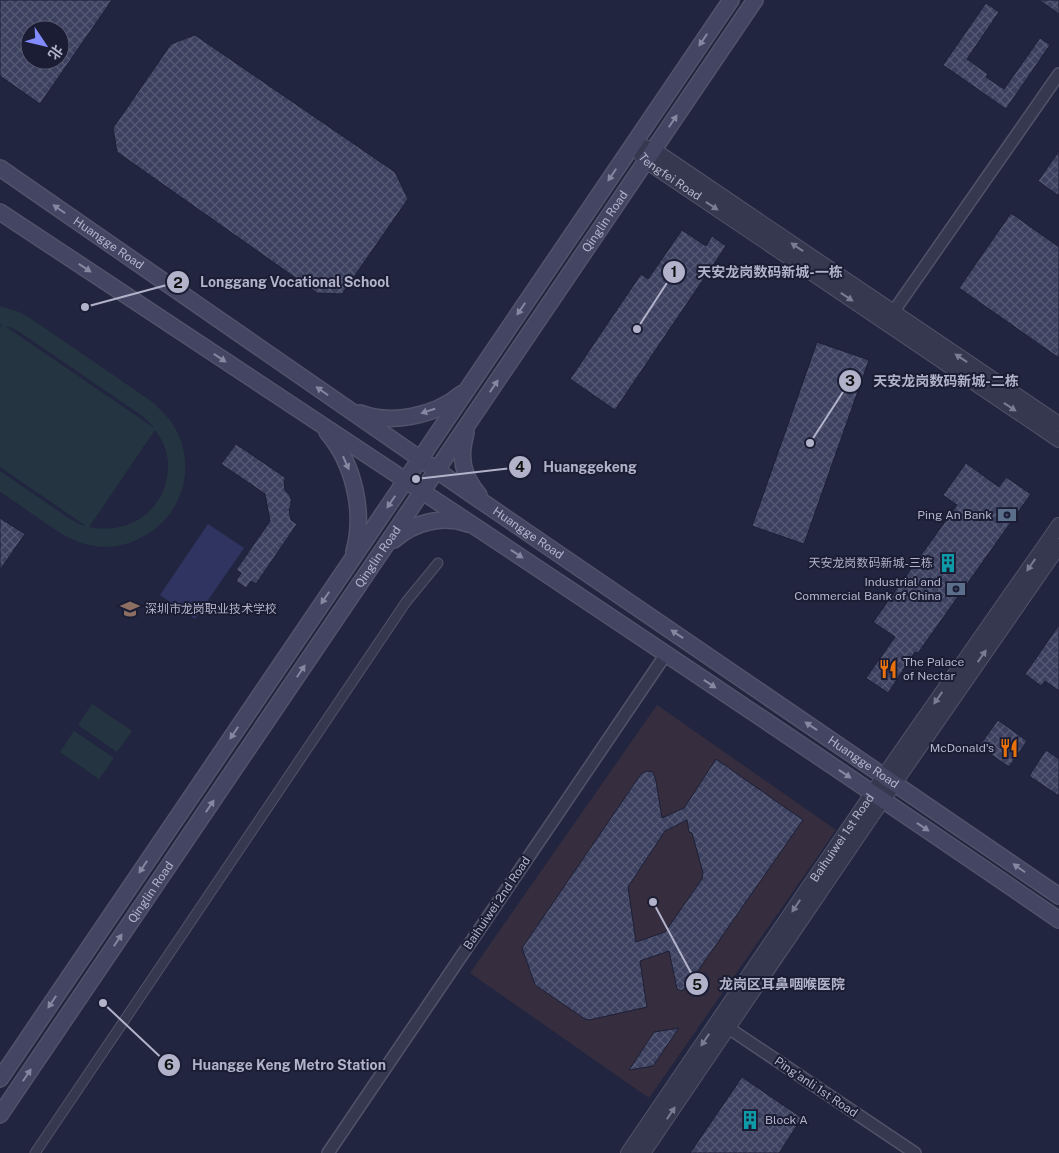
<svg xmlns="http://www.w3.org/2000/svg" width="1059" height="1153" viewBox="0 0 1059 1153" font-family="'Public Sans','Noto Sans SC',sans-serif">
<defs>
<pattern id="building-cross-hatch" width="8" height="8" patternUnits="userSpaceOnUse" patternTransform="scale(1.25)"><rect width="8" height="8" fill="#3d4160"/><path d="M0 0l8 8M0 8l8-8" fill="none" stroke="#575a75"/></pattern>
</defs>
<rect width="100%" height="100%" fill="#22253f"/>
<!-- medical -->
<polygon fill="#362e3f" points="657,705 836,830 649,1098 470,973"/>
<!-- garden -->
<g fill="#243440" fill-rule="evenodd">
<path d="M0 306 19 312 30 318 151 401C161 410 170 418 176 430 197 468 181 518 142 537 128 545 111 549 95 546 72 543 56 530 38 518 25 509 13 500 0 492V471L70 519 79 524 86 526 0 467V328L2 325 0 324ZM5 326 12 328 21 333 141 415 149 422 154 428ZM155 430C162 438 167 450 168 462 170 507 132 536 89 527Z"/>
<polygon points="92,704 132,731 117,752 78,725"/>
<polygon points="74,731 114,758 99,779 60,752"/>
</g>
<!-- water -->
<polygon fill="#2f3461" points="208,524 244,548 195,619 160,595"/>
<!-- building -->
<g fill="url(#building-cross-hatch)" stroke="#1d1f36" fill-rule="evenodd">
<path d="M0 0H112L40 104 0 76ZM30 30H60V60H30Z"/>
<polygon points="1039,0 1059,0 1059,14"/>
<polygon points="986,3 999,12 967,59 988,74 986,77 1004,89 1040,38 1050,45 1006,109 943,65"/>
<polygon points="195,35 395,172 408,199 342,294 317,293 117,152 113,128 171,44"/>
<polygon points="1059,151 1059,196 1038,181"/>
<polygon points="1011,213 1059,247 1059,358 959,288"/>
<polygon points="682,230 706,246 712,236 726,246 615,410 570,379 641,274 648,279"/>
<polygon points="817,342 869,360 804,544 752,526"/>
<polygon points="236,444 286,478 284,481 285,490 290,496 291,499 291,506 289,509 291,520 297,524 256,584 251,581 246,588 236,581 241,573 236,570 270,521 265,494 221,464"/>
<polygon points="966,463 999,487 1006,477 1031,494 918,653 915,652 888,693 866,678 895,637 873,622 957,505 943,495"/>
<polygon points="0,518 25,534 0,570"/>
<polygon points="1059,625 1059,691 1045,681 1041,686 1025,674"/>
<polygon points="998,720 1027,741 1009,767 979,746"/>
<polygon points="1046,750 1059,759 1059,796 1029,776"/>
<path d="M716 759 803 820 686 988 682 991 677 989 669 951 640 961 647 1007 589 1020 585 1019 535 985 522 948 641 774 647 771 653 772 656 781 662 818 684 808ZM687 820 689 832 692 833 703 873 702 879 665 932 636 942 628 887 665 831Z"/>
<polygon points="679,1028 653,1066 629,1070 654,1032"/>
<polygon points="742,1077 802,1118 779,1153 690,1153"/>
</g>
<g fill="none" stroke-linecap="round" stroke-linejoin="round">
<!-- pedestrian casing -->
<g stroke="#51536a" stroke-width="11">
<polyline id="pedestrian" points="35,1153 406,602 438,563"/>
</g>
<!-- minor casing -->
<g stroke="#51536a" stroke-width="14">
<g id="minor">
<polyline points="889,318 1059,74"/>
<polyline points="721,1023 915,1153"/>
<polyline points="328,1153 666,654"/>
</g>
</g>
<!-- tertiary casing -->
<g stroke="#51536a" stroke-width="16">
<g id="tertiary">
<path id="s1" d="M633 144 646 161 1059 440"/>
<polyline points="644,147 654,150 1059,424"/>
<path id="s2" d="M628 1153 895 760 1059 525"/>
<polyline points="643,1153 871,817 1059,546"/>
</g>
</g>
<!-- secondary casing -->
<g stroke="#51536a" stroke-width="18">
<g id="secondary">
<path id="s3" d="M0 168 468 492 1059 896"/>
<path d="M0 212C354 446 709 680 1059 920"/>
<path d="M360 413C391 425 435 416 461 394"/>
<path d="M327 432C354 464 365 512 354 552"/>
<path d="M466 433C459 457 462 475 479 495"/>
<path d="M394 540C414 522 443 515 468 524"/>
<polyline points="0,1079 731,0"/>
<path id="s4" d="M0 1115 755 0"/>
</g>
</g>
<!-- pedestrian -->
<use href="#pedestrian" stroke="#36384f" stroke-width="9"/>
<!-- minor -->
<use href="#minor" stroke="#36384f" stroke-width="11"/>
<!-- tertiary -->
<use href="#tertiary" stroke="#36384f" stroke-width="14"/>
<!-- secondary -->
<use href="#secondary" stroke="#434562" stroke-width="15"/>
</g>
<!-- one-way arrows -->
<defs><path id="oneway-solid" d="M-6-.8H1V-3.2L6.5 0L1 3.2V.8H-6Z" transform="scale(1.25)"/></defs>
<g fill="#8687a0">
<use href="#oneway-solid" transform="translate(703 40) rotate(124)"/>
<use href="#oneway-solid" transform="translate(673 121) rotate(-56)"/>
<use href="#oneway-solid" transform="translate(612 175) rotate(124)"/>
<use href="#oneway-solid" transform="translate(59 209) rotate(-145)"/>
<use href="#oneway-solid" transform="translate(85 268) rotate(33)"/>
<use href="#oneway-solid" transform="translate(521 309) rotate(124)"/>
<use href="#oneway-solid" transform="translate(220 358) rotate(33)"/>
<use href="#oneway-solid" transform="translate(494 386) rotate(-56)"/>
<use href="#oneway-solid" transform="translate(322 391) rotate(-145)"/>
<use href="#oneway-solid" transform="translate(428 411) rotate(162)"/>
<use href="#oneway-solid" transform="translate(346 463) rotate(66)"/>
<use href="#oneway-solid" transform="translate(391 502) rotate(124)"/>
<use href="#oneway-solid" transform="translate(517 554) rotate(34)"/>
<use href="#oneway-solid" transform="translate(325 598) rotate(124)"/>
<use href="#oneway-solid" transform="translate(677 634) rotate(-146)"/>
<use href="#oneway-solid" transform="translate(301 671) rotate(-56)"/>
<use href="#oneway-solid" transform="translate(710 684) rotate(34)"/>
<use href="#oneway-solid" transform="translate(811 726) rotate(-146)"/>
<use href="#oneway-solid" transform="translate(234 733) rotate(124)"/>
<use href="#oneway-solid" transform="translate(845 774) rotate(34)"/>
<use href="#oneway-solid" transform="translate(210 806) rotate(-56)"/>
<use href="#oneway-solid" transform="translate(923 827) rotate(34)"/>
<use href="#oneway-solid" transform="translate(143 867) rotate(124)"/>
<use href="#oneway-solid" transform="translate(1019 868) rotate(-145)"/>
<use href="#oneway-solid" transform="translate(118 940) rotate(-56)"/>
<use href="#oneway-solid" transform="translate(52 1002) rotate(124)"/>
<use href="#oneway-solid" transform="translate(27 1075) rotate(-56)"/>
</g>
<g fill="#7a7c93">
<use href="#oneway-solid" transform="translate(712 206) rotate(34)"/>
<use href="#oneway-solid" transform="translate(797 247) rotate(-146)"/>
<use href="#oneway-solid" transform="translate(847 297) rotate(34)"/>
<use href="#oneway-solid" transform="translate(961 358) rotate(-146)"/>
<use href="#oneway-solid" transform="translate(1010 407) rotate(34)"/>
<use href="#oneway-solid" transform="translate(1031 565) rotate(125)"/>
<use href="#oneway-solid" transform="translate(982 656) rotate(-55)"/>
<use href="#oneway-solid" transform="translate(938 698) rotate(125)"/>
<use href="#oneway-solid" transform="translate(796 906) rotate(124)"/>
<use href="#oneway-solid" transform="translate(705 1040) rotate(124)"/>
<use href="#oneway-solid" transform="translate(671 1113) rotate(-56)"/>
</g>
<!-- icons -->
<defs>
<g id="bank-bare" transform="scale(1.5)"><path d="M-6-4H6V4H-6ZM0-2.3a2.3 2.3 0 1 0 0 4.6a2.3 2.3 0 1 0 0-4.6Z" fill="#5c6f8a" stroke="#1b1d34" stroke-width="2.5" paint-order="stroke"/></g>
<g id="building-bare" transform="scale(1.5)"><path d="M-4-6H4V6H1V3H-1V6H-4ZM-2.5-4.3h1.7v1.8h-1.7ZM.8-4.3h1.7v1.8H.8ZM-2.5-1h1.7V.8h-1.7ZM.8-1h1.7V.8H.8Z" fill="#0f9aa8" stroke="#1b1d34" stroke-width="2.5" paint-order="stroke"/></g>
<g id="school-bare" transform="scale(1.5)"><path d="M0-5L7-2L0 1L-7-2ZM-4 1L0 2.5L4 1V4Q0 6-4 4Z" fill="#8d6e63" stroke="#1b1d34" stroke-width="2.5" paint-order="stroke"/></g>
<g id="restaurant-bare" transform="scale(1.5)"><path d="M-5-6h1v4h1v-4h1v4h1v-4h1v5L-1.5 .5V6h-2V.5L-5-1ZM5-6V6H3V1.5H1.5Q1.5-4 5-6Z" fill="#e8710a" stroke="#1b1d34" stroke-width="2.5" paint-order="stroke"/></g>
</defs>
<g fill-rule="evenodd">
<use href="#bank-bare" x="1007" y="515"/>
<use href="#building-bare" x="948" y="563"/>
<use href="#bank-bare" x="956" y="589"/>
<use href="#school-bare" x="130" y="609"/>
<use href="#restaurant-bare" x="888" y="669"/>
<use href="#restaurant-bare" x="1009" y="748"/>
<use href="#building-bare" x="750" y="1120"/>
</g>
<g text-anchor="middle" stroke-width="4" stroke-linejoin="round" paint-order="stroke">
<!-- street labels -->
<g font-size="12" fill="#b2b3ca" stroke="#1b1d34">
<text dy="4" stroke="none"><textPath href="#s1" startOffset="50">Tengfei Road</textPath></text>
<text dy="4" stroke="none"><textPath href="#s4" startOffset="1079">Qinglin Road</textPath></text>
<text dy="4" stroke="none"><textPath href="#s3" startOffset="132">Huangge Road</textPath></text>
<text dy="4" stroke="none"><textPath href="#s3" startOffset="642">Huangge Road</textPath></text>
<text dy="4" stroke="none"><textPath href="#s4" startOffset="674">Qinglin Road</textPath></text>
<text dy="4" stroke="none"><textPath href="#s3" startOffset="1048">Huangge Road</textPath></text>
<text dy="4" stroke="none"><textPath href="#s2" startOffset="381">Baihuiwei 1st Road</textPath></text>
<text dy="4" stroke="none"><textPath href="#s4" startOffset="269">Qinglin Road</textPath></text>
<text transform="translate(497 903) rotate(-56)" y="4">Baihuiwei 2nd Road</text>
<text transform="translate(816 1087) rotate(34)" y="4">Ping'anli 1st Road</text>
</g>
<!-- poi labels -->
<g font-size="12" fill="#b2b3ca" stroke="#1b1d34" text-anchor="end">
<text x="992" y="519">Ping An Bank</text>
<text x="933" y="567">天安龙岗数码新城-三栋</text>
<text x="941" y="586">Industrial and<tspan x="941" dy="14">Commercial Bank of China</tspan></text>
<text x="145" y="613" text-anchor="start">深圳市龙岗职业技术学校</text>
<text x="903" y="666" text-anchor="start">The Palace<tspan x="903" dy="14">of Nectar</tspan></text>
<text x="994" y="752">McDonald's</text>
<text x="765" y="1124" text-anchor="start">Block A</text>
</g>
</g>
<!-- callouts -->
<path fill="none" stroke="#b2b3ca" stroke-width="2" d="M637 329L674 272M85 307L178 282M810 443L850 381M416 479L520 467M653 902L697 984M103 1003L169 1065"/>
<g fill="#b2b3ca" stroke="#1b1d34" stroke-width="2">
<circle cx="637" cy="329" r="5"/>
<circle cx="85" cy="307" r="5"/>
<circle cx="810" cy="443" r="5"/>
<circle cx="416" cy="479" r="5"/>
<circle cx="653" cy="902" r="5"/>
<circle cx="103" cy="1003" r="5"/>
<circle cx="674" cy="272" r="12"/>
<circle cx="178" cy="282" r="12"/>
<circle cx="850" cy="381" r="12"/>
<circle cx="520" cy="467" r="12"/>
<circle cx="697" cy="984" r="12"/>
<circle cx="169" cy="1065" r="12"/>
</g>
<g font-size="15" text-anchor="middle" font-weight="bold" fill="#111">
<text x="674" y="277">1</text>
<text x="178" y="288">2</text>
<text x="850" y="386">3</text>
<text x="520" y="472">4</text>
<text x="697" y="990">5</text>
<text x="169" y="1070">6</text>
</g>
<g font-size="14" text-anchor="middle" font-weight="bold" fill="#b2b3ca" stroke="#1b1d34" stroke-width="4" stroke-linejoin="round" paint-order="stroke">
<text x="770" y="277">天安龙岗数码新城-一栋</text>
<text x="295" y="287">Longgang Vocational School</text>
<text x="946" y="386">天安龙岗数码新城-二栋</text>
<text x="590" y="472">Huanggekeng</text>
<text x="782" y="989">龙岗区耳鼻咽喉医院</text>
<text x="289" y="1070">Huangge Keng Metro Station</text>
</g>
<!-- north arrow -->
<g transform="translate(45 45) rotate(125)"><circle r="24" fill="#1b1d34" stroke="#575970"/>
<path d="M0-4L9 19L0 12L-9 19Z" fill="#828bff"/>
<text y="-8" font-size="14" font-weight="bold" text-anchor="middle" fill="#b2b3ca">北</text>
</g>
</svg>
